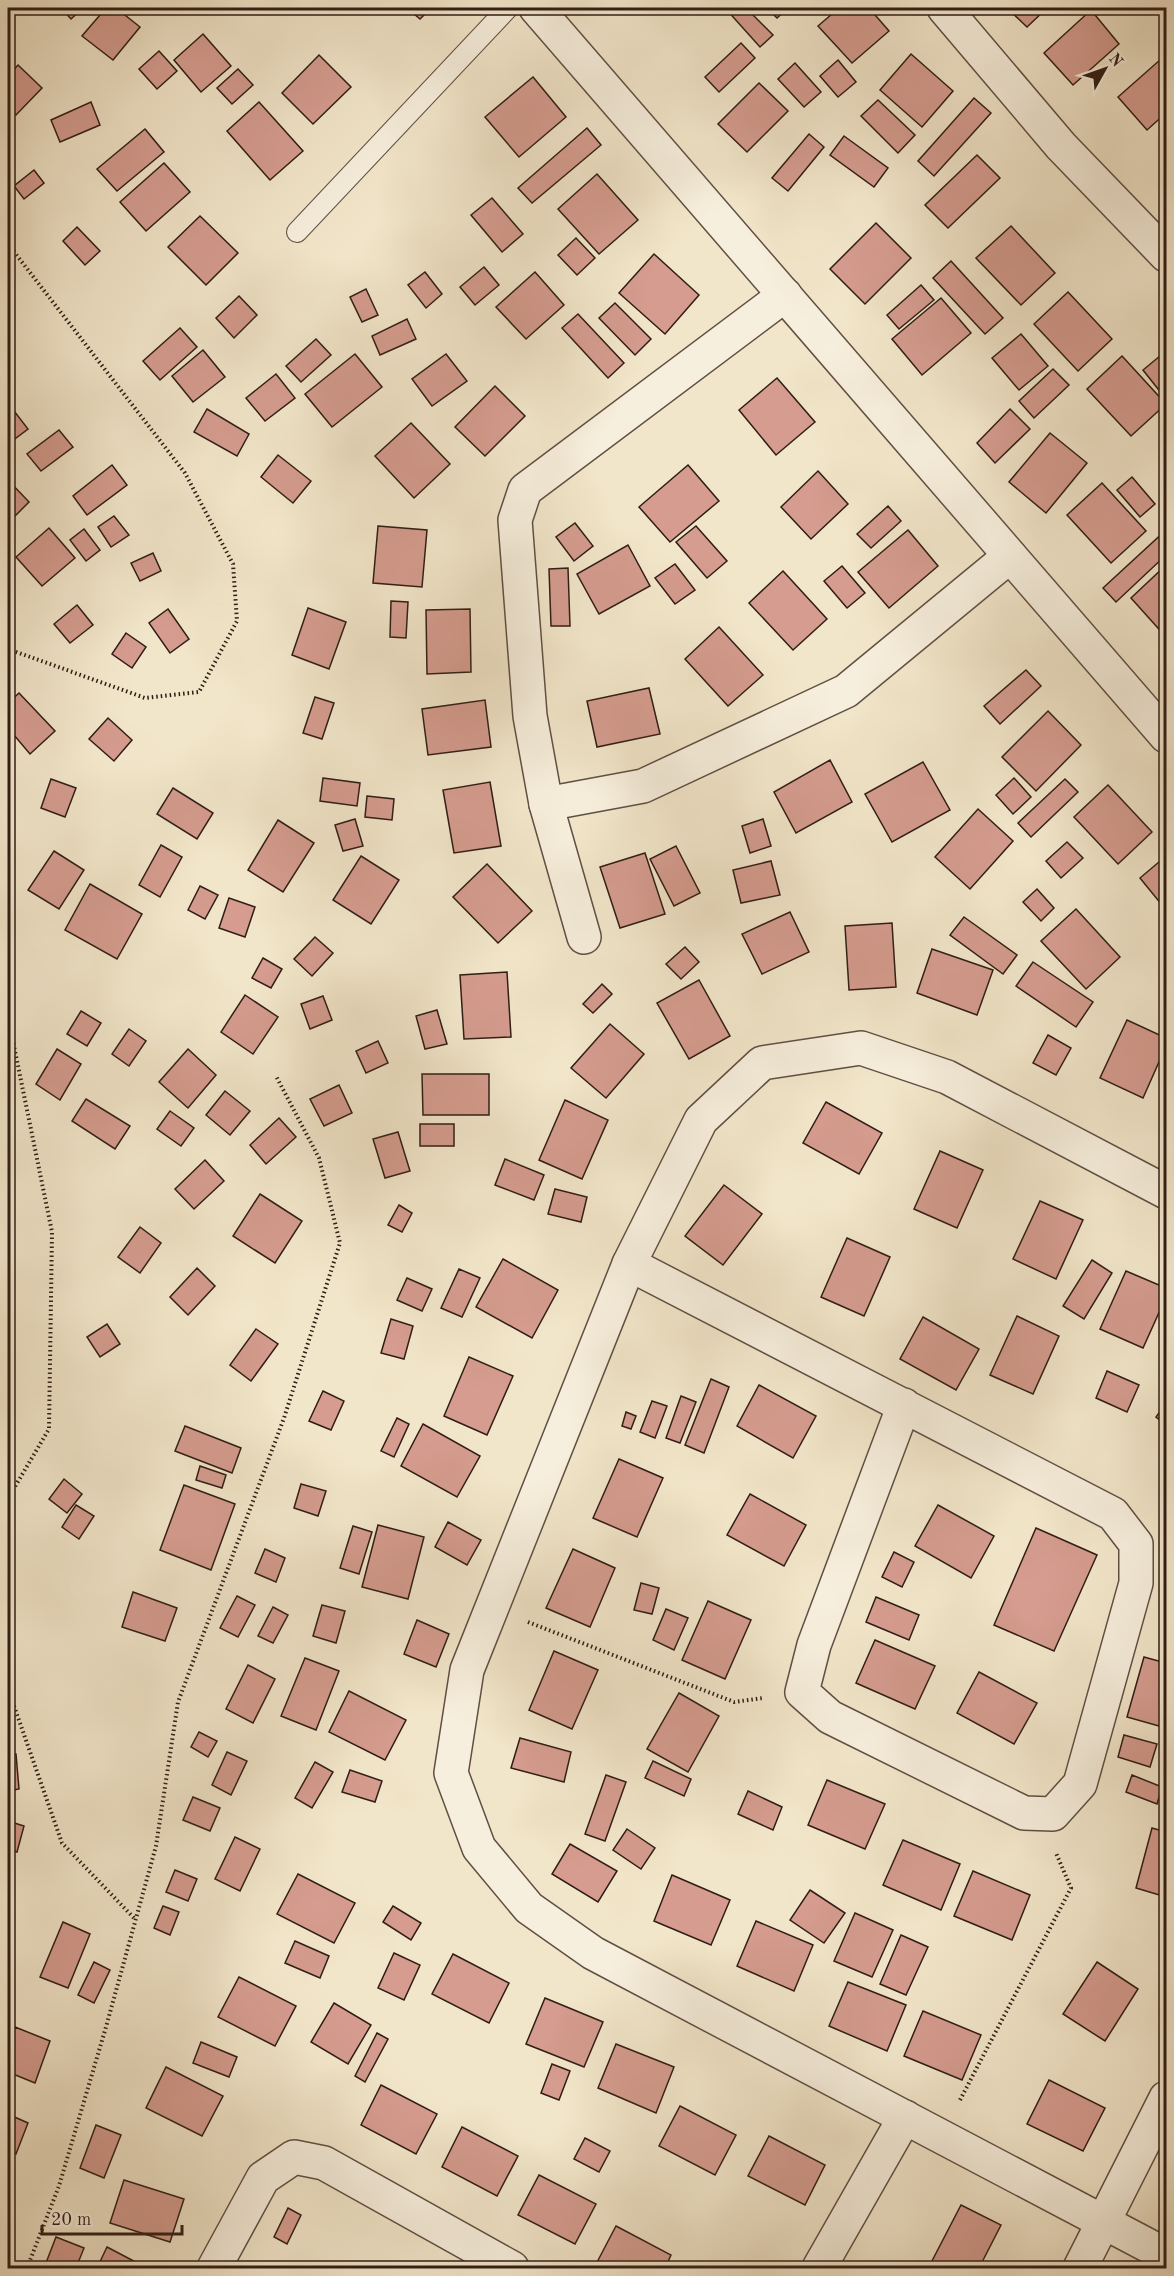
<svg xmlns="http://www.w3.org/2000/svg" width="1174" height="2276" viewBox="0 0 1174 2276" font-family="'Old Standard TT',serif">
<rect width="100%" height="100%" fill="#f2e6ca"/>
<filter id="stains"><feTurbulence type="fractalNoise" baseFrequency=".00333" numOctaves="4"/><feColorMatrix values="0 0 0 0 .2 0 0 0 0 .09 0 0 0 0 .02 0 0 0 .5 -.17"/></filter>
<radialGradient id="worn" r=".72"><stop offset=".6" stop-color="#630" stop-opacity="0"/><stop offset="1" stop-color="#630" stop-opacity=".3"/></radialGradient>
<!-- building -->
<g fill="#d59c8f" stroke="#301d16" stroke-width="1.5">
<polygon points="61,8 83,8 71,19"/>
<polygon points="106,8 116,8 140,27 113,60 82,36"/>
<polygon points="407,8 431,8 420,19"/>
<polygon points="725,8 746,8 773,35 760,47"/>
<polygon points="767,8 788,8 777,18"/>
<polygon points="839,8 869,8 889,31 852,63 818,26"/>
<polygon points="1007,8 1047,8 1027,27"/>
<polygon points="1091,10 1119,44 1073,85 1044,53"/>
<polygon points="203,34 231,66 201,92 174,60"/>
<polygon points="741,43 755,58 719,92 705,77"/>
<polygon points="159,51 177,71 157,89 139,69"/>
<polygon points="911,54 953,91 922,127 880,90"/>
<polygon points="319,55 351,87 313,124 282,93"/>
<polygon points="1161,59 1166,66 1166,113 1147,130 1118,97"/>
<polygon points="838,60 856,82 838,97 820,76"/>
<polygon points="795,63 821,92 804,107 778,79"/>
<polygon points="18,65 42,88 16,115 8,107 8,76"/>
<polygon points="238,69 253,85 232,104 217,88"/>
<polygon points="533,77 566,117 519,157 485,117"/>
<polygon points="759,83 788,111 747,152 718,124"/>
<polygon points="974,98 991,113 934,176 918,161"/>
<polygon points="878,100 915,135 898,153 861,116"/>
<polygon points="91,102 100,125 60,142 51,120"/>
<polygon points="259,102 303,151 270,180 227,131"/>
<polygon points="587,128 601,145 532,203 518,188"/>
<polygon points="145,129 164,152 117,191 97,169"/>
<polygon points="809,134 824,147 788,191 772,178"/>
<polygon points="844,136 888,168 874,187 830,155"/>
<polygon points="977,155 1000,178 948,228 925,205"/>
<polygon points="164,163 190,192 146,231 120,202"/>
<polygon points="34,170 44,183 24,199 14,186"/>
<polygon points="597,174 638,220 599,254 558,209"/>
<polygon points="492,198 523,234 502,252 471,215"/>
<polygon points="200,216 238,253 206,285 168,247"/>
<polygon points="876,223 911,258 865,304 830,269"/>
<polygon points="1011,226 1055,273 1021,305 976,258"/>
<polygon points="77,227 100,251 85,265 63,241"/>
<polygon points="576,238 595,258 577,275 558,255"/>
<polygon points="654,254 699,295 665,334 619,293"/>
<polygon points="951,261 1003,318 985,334 933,278"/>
<polygon points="484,267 499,285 475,305 460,287"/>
<polygon points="425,272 442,294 426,308 408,285"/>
<polygon points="535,272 564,305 526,339 496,307"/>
<polygon points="921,285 934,300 899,329 887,315"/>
<polygon points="366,289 378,315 362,322 350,297"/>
<polygon points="1068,292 1112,339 1078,371 1034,324"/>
<polygon points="239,296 257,315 234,338 216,318"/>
<polygon points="941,298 971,333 922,375 892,339"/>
<polygon points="615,303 651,339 635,355 599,318"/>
<polygon points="578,314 624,363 608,378 562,328"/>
<polygon points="407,319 416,339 380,355 372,336"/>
<polygon points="180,328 197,347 160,380 143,361"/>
<polygon points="1021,334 1048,366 1019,390 992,358"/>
<polygon points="316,339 331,355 301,382 286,366"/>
<polygon points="203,350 225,377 193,402 172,376"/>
<polygon points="1166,351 1166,399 1143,370"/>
<polygon points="355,354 382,387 332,427 305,394"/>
<polygon points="446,354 467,381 432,406 412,379"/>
<polygon points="1122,356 1166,404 1131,436 1087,389"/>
<polygon points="1053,369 1069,385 1034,418 1019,401"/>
<polygon points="276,374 295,398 265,421 246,398"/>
<polygon points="777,378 815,422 776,455 739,410"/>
<polygon points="495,386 525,416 485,456 455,427"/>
<polygon points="11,407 28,429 8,444 8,410"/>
<polygon points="207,409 249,434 237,456 194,432"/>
<polygon points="1010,409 1030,429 995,463 977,443"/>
<polygon points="411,423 450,464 414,498 375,456"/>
<polygon points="59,430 73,447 41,471 27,454"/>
<polygon points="1050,433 1087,463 1046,513 1009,482"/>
<polygon points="278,455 311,481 293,503 261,477"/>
<polygon points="112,465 127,485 87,515 73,496"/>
<polygon points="688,465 719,501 670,542 639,507"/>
<polygon points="818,471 848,504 811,539 781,507"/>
<polygon points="1132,477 1155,504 1140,517 1117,490"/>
<polygon points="8,480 29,502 8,523"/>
<polygon points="1102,483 1146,531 1111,563 1067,515"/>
<polygon points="888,506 901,521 871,548 857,534"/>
<polygon points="114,516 129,535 111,547 98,527"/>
<polygon points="575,523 593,546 574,561 556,537"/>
<polygon points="378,526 427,530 422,587 373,583"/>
<polygon points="696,526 727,561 707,578 676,542"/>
<polygon points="49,528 75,558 42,586 16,557"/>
<polygon points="84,529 100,550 86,561 70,540"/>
<polygon points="908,530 938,566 889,608 858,572"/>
<polygon points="1166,530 1166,555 1116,602 1103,588"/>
<polygon points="628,545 650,586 599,614 577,574"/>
<polygon points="153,553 161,571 140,581 131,563"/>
<polygon points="675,564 695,590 675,604 655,578"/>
<polygon points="842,566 865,593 847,608 824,581"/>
<polygon points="1165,566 1166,568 1166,637 1131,598"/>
<polygon points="568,568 570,626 551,626 549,569"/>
<polygon points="783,571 827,619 793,650 749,603"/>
<polygon points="391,601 408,602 406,638 390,637"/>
<polygon points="77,605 93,625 70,643 54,624"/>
<polygon points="308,608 346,622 329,669 292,655"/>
<polygon points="168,609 189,639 170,653 149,623"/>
<polygon points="470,609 471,672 427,674 426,610"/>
<polygon points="719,627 763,675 728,706 685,659"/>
<polygon points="126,633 146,647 132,668 112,654"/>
<polygon points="1026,670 1041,686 1000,724 984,706"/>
<polygon points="649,688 660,734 597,747 587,701"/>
<polygon points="19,693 55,731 30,754 8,728 8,703"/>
<polygon points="315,697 334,703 322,739 303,733"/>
<polygon points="485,700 491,747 428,755 422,709"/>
<polygon points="1048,711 1081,745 1036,791 1002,757"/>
<polygon points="108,718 132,740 114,761 89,739"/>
<polygon points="830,760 852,802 796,833 774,792"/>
<polygon points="923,762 950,810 892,842 865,794"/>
<polygon points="323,778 360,783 357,806 320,801"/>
<polygon points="1014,778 1031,797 1013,814 996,795"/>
<polygon points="51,779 76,788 65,817 41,808"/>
<polygon points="1065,779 1078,792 1031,837 1018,823"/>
<polygon points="490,782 501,846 454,853 443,790"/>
<polygon points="1108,785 1152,832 1118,864 1074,817"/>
<polygon points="173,788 213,813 197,839 157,814"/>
<polygon points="367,796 394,799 392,820 365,817"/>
<polygon points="978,809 1013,841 970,889 935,857"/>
<polygon points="355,819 363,846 343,851 335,825"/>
<polygon points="763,819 771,846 750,853 742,826"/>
<polygon points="278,820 314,843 283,892 248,870"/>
<polygon points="1067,842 1083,858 1061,878 1046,861"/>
<polygon points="161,845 182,857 160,897 139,885"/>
<polygon points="676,846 700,893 674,906 650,859"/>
<polygon points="54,851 84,870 59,909 28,890"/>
<polygon points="645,853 665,914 620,928 600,867"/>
<polygon points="361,856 399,880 371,924 333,900"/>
<polygon points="1166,856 1166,910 1140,878"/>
<polygon points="771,861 780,895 741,903 733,870"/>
<polygon points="487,864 532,911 498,943 453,897"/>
<polygon points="90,884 142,914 117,959 65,930"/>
<polygon points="200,886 218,895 205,919 188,910"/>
<polygon points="1037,889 1054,908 1041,921 1023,902"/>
<polygon points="229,898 255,907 245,937 219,928"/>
<polygon points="1076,909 1120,957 1086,989 1041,941"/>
<polygon points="790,912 809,952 762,974 742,934"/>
<polygon points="964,917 1017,955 1003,974 950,935"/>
<polygon points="892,923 896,987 849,990 845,926"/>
<polygon points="315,937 333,953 312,976 294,959"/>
<polygon points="685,947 699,962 681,979 666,964"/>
<polygon points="932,949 993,970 977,1015 917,993"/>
<polygon points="263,958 282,969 271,988 252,978"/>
<polygon points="1033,962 1093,1002 1076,1027 1016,986"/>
<polygon points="507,972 511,1037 464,1039 460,975"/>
<polygon points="699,980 730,1036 689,1059 657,1003"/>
<polygon points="602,984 612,994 593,1013 583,1004"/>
<polygon points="245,995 278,1017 253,1054 221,1032"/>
<polygon points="323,996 332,1020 310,1029 301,1004"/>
<polygon points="437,1010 447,1044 425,1049 416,1016"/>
<polygon points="81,1011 101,1023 87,1046 67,1034"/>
<polygon points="1127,1020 1166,1038 1166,1046 1143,1098 1100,1078"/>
<polygon points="610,1024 644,1054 606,1098 571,1068"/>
<polygon points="129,1029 146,1041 129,1066 112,1054"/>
<polygon points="1048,1035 1071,1048 1056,1075 1033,1063"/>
<polygon points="378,1041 388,1063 366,1073 356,1051"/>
<polygon points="57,1049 81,1064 60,1100 36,1084"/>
<polygon points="188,1049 216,1075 188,1108 159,1082"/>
<polygon points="422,1074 489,1074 489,1115 423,1115"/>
<polygon points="339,1085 352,1113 324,1126 310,1099"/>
<polygon points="225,1091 250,1111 230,1135 206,1115"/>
<polygon points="86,1099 130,1126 115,1149 72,1121"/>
<polygon points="565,1100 608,1120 582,1179 539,1160"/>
<polygon points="826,1102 882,1133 859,1174 803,1143"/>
<polygon points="170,1111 194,1128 181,1146 157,1129"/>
<polygon points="279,1118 296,1137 266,1164 250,1145"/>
<rect x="420" y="1124" width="34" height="22"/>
<polygon points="398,1132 410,1171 385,1178 373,1139"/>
<polygon points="940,1151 983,1170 957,1228 914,1209"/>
<polygon points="505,1159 544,1175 534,1200 495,1185"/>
<polygon points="205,1160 224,1181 194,1209 175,1189"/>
<polygon points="724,1185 762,1214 723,1265 685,1236"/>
<polygon points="555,1189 587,1197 581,1222 548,1214"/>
<polygon points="260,1194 302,1221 275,1263 233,1236"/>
<polygon points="1040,1201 1083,1220 1056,1279 1013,1259"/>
<polygon points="399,1205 412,1213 402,1232 388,1225"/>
<polygon points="140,1227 161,1243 140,1273 118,1257"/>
<polygon points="847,1238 890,1257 864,1316 821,1297"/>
<polygon points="503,1259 558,1290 532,1338 476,1307"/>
<polygon points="1092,1260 1112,1273 1084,1319 1063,1306"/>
<polygon points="197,1268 215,1286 188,1315 170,1297"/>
<polygon points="459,1269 480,1278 462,1317 441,1308"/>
<polygon points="1126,1271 1166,1288 1166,1297 1143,1348 1100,1329"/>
<polygon points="407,1278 432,1289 422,1311 397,1300"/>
<polygon points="1017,1316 1059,1336 1033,1394 990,1375"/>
<polygon points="923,1317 979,1349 956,1390 900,1359"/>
<polygon points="391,1319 413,1326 404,1359 381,1353"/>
<polygon points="107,1324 120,1344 100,1357 87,1337"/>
<polygon points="256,1329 278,1344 251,1381 230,1365"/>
<polygon points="469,1357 513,1376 487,1435 444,1416"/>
<polygon points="1107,1371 1139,1385 1127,1412 1096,1398"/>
<polygon points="711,1379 729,1387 704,1453 685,1445"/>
<polygon points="759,1385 816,1416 793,1458 737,1426"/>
<polygon points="323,1391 344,1401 331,1430 309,1421"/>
<polygon points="681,1396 696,1402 680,1443 666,1438"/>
<polygon points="652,1401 667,1406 655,1438 640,1432"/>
<polygon points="1166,1403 1166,1425 1156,1417"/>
<polygon points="626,1412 636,1416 631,1429 622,1426"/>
<polygon points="397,1418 409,1424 394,1457 381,1451"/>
<polygon points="423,1424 480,1456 457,1497 401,1466"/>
<polygon points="185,1426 241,1448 232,1473 175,1451"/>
<polygon points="619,1459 663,1478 637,1537 593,1518"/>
<polygon points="200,1466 226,1475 222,1488 196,1480"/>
<polygon points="64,1479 82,1494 67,1513 49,1499"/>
<polygon points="301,1484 326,1491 318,1516 294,1508"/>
<polygon points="184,1485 235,1504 211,1570 160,1550"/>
<polygon points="750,1494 806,1525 784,1566 727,1535"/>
<polygon points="76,1505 94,1516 79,1539 62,1527"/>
<polygon points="938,1505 994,1536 971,1578 915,1546"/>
<polygon points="448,1522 481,1540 467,1565 435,1547"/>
<polygon points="378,1525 424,1537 408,1599 362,1587"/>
<polygon points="353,1526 372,1532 359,1574 340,1568"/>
<polygon points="1036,1528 1097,1555 1054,1651 994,1625"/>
<polygon points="265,1549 285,1558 276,1582 255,1573"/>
<polygon points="573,1549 615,1568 590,1627 546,1608"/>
<polygon points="894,1552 914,1562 902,1587 882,1577"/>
<polygon points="641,1583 659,1588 652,1614 634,1610"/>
<polygon points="133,1592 177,1608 165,1641 122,1627"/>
<polygon points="237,1596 255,1605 238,1637 220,1628"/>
<polygon points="876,1597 919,1615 909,1640 866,1622"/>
<polygon points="708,1601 751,1620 725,1679 682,1660"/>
<polygon points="322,1605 345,1611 336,1643 313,1636"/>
<polygon points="273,1607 288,1615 273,1643 258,1636"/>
<polygon points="666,1609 688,1618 674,1650 653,1640"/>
<polygon points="417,1620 449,1634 436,1667 404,1654"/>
<polygon points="875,1640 935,1666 915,1709 856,1683"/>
<polygon points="554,1651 598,1670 572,1729 529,1710"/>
<polygon points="1144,1657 1166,1663 1166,1728 1127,1717"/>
<polygon points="305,1658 339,1671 316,1730 281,1716"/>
<polygon points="248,1665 275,1679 253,1723 226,1709"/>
<polygon points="979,1672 1037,1703 1014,1744 957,1713"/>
<polygon points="349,1691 406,1720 385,1760 329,1732"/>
<polygon points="679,1693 719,1716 688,1772 647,1749"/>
<polygon points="199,1732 217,1741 208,1757 191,1747"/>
<polygon points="1124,1735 1157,1744 1150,1767 1118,1757"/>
<polygon points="520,1738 571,1752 564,1782 511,1768"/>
<polygon points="227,1752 247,1761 231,1795 212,1785"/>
<polygon points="16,1754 19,1789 8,1791 8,1755"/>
<polygon points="653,1761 691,1779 684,1796 645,1778"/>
<polygon points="315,1762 333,1772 312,1808 295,1798"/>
<polygon points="350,1770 382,1781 375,1802 342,1792"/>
<polygon points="606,1775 626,1782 605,1841 585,1834"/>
<polygon points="1132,1775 1162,1787 1157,1804 1126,1792"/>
<polygon points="827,1780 885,1804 865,1849 808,1825"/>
<polygon points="748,1791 782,1807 773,1830 738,1814"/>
<polygon points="193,1797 220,1808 210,1831 183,1820"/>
<polygon points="8,1821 24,1826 17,1852 8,1849"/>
<polygon points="1152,1828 1166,1832 1166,1897 1136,1888"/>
<polygon points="627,1829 655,1848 641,1869 613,1850"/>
<polygon points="235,1837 260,1849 240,1891 215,1879"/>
<polygon points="903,1840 960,1864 941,1910 883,1885"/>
<polygon points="570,1844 617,1871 598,1902 552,1874"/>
<polygon points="175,1870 197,1879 188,1901 166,1892"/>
<polygon points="973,1871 1030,1895 1012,1940 954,1916"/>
<polygon points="298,1874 355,1903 334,1943 277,1914"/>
<polygon points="672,1875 730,1900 711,1945 654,1921"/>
<polygon points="810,1890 845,1913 824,1943 790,1920"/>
<polygon points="163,1906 179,1912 170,1935 154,1928"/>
<polygon points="393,1906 421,1923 411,1940 383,1922"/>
<polygon points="855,1913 893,1930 872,1977 834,1961"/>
<polygon points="756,1921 813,1945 794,1991 737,1966"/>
<polygon points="63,1922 90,1934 68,1988 40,1977"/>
<polygon points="901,1935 928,1947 906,1995 880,1984"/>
<polygon points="295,1941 329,1956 320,1978 285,1963"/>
<polygon points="394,1953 420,1965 404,2000 378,1988"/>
<polygon points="453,1954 509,1983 489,2023 432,1994"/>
<polygon points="94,1962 110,1970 94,2003 78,1995"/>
<polygon points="1097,1962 1138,1989 1105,2041 1063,2014"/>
<polygon points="239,1977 296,2006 275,2046 218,2017"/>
<polygon points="848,1982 906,2005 887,2051 829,2026"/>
<polygon points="545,1998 603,2022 584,2067 526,2044"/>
<polygon points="334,2003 371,2025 348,2064 311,2042"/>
<polygon points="923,2011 981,2035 962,2080 904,2056"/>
<polygon points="15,2027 50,2041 35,2083 8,2072 8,2047"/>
<polygon points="377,2033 388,2039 365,2082 355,2076"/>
<polygon points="201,2042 237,2057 229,2077 193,2063"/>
<polygon points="616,2044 674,2067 656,2113 598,2088"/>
<polygon points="552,2064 570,2071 559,2100 541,2093"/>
<polygon points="166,2067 223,2096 202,2136 146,2108"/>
<polygon points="1049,2080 1105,2108 1083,2151 1027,2124"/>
<polygon points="381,2085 437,2114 416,2154 361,2125"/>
<polygon points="680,2106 736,2135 715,2175 659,2146"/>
<polygon points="10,2115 28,2123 16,2154 8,2150"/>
<polygon points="96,2125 121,2135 104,2178 80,2168"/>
<polygon points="462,2127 518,2156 497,2196 442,2167"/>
<polygon points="769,2136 825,2165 805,2205 748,2176"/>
<polygon points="585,2138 610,2151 599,2172 574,2159"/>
<polygon points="539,2175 596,2204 575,2244 518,2215"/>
<polygon points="124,2180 184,2199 170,2242 110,2223"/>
<polygon points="8,2194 14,2195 8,2224"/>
<polygon points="961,2205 1001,2225 979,2268 948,2268 932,2261"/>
<polygon points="288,2208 301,2215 287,2244 274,2237"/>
<polygon points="616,2226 671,2255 665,2268 600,2268 595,2266"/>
<polygon points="56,2237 84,2248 76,2268 44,2268"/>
<polygon points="107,2247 147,2268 97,2268"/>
</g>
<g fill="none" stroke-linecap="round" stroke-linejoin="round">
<!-- lane casing -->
<g stroke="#604f43" stroke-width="22">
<polyline id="lane" points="297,232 508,8"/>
</g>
<!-- street casing -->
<g stroke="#604f43" stroke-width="36">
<g id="street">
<polyline points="536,8 1166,736"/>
<polyline points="944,8 1061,146 1166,255"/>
<polyline points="546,804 643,786 846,691 1010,556"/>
<polyline points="584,937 546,804 530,716 515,520 525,490 785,295"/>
<polyline points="1166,1192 947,1077 861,1048 762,1063 701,1120 629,1264 467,1670 451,1773 479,1848 529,1908 593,1953 1166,2255"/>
<polyline points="629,1264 1113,1514 1136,1544 1136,1583 1080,1784 1053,1814 1024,1813 830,1717 802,1692 814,1645 904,1405"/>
<polyline points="214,2268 263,2178 294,2157 324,2163 512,2268"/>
<polyline points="819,2268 905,2117"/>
<polyline points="1080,2268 1166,2098"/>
</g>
</g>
<!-- path -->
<g stroke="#301d16" stroke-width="4" stroke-dasharray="1.5 3" stroke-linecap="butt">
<polyline points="8,244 185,473 233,564 237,621 199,692 145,698 8,649"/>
<polyline points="8,1017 52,1232 49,1429 13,1490 8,1492"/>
<polyline points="528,1622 734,1702 763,1698"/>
<polyline points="8,1689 62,1843 135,1919"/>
<polyline points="960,2100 1071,1888 1056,1853"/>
<polyline points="27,2268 59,2186 106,2027 156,1846 178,1702 284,1418 340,1243 319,1158 276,1076"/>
</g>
<!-- lane -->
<use href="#lane" stroke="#f7efdd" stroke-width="20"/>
<!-- street -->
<use href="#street" stroke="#f7efdd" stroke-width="33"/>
</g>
<!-- margin -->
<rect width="1174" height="2276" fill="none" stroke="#f2e6ca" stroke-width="30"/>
<rect x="9" y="9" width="1156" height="2258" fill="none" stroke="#301d16" stroke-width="3"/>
<rect x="15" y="15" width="1144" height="2246" fill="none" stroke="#301d16" stroke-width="1.5"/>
<!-- north arrow -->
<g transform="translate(1105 69) rotate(50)" stroke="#f7efdd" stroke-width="4.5" paint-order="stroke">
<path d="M0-4.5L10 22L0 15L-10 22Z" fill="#301d16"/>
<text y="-9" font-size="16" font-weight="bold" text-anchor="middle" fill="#301d16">N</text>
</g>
<!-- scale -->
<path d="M42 2225v9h140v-9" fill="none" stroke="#301d16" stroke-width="3"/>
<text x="51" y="2225" font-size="18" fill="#301d16" stroke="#f7efdd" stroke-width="4.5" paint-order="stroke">20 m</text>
<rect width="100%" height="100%" filter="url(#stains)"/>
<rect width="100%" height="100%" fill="url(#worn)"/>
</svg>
